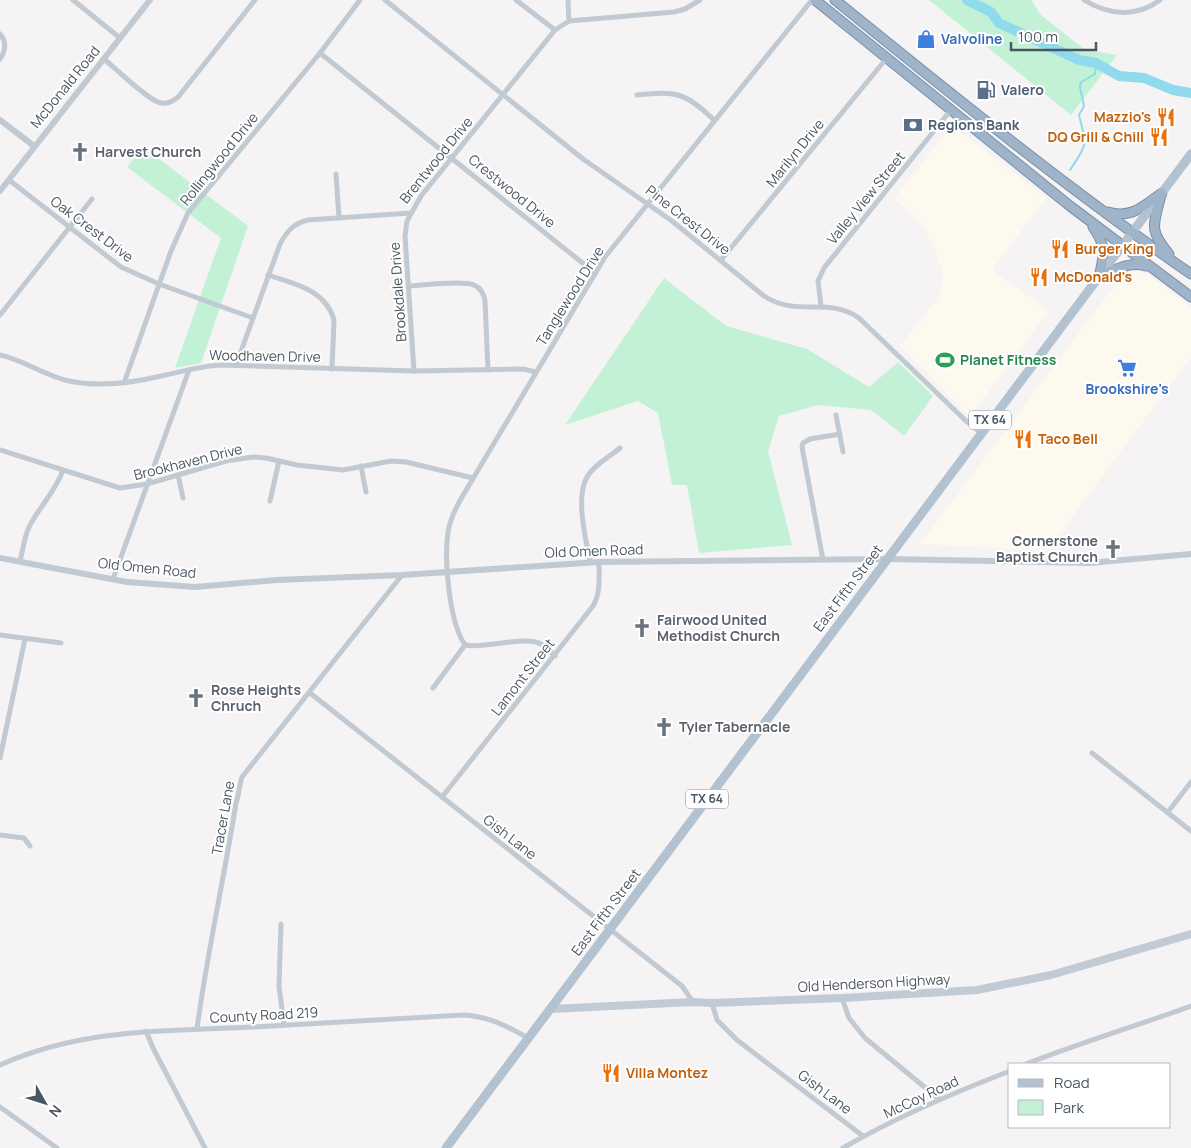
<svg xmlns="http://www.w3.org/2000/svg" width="1191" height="1148" viewBox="0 0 1191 1148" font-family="Manrope,sans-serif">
<rect width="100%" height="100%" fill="#f5f3f3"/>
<!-- commercial -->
<g fill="#fdf9ef">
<polygon points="952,125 1046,198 992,270 1049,311 970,417 900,346 938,298 943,274 938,257 923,227 913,215 894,199"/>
<polygon points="1138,271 1148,275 1191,308 1191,357 1047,551 920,544 1123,274"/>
</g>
<!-- green -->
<g fill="#c3f1d5">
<polygon points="929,0 1031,0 1041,15 1085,50 1117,55 1071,115"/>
<polygon points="143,147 248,226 201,363 175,368 221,238 127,167"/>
<polygon points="664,278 726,326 807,349 869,387 898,362 933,396 904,436 871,410 818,405 779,416 768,451 792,545 699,553 687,485 672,485 658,413 638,401 565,425"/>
</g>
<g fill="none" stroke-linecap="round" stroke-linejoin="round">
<!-- stream -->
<path stroke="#90daee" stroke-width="2" d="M1070 170C1088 143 1087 147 1079 115L1084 106 1080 87 1081 82 1095 74 1096 63"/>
<!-- river -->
<polyline stroke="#90daee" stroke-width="10" points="967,0 991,12 999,23 1079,60 1096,63 1119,76 1144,78 1173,90 1191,93"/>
<!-- trunk casing -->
<g stroke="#7690ad" stroke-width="11">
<g id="trunk">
<polyline points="815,0 1070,206 1191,297"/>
<path d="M835 0C951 94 1068 189 1191 274"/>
<path d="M1161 195C1154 224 1148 230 1169 254"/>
<path d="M1108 212C1132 219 1143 206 1162 193"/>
<path d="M1093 227C1107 246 1104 256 1099 277"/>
<path d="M1099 277C1115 270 1129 261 1146 266"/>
</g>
</g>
<!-- minor -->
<g stroke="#c1cad2" stroke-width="5">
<polyline points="73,0 120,38"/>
<path d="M385 0 583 159 672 221 764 296C797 318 828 296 859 318L965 420 981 433"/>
<polyline points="516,0 555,30"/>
<polyline points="568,0 569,21"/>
<path d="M1084 0C1108 15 1136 18 1160 0"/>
<path d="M0 34C7 42 6 50 0 59"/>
<polyline points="320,53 595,273"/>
<path d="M104 59C115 68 150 102 161 103 168 104 174 101 179 96L255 0"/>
<path d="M637 95C676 91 685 92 714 120"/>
<polyline points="336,174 339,218"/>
<polyline points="9,180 121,267 159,284 253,318"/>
<polyline points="721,260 886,59"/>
<path d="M268 275C295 284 326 290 334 320L332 369"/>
<path d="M409 286C423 285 463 280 474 285 481 288 484 294 485 301L488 370"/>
<polyline points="821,306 818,281 824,268 950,111"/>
<polyline points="0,315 92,199"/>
<path d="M0 355C24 360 45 376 69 381 98 387 132 383 161 376 181 372 200 366 221 365L414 371 523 369 536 372"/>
<path d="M236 365 280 244C287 231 294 223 308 220L411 213"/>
<polyline points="414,371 405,236 407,221 421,196 555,30 569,21 674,12 685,9 700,0"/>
<polyline points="124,383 171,251 188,213 320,53 360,0"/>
<polyline points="836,415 843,452"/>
<polyline points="0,450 120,488 147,484 226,461 253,457 266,458 297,465 343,470 391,461 406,462 473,478"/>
<polyline points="361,466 366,492"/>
<polyline points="178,475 183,498"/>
<polyline points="270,501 279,461"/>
<polyline points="823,560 802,447 803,443 810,439 840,434"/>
<path d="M20 561C23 550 24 538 29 527 39 507 56 491 63 470"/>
<path d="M590 562C586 539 575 498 587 477 594 465 609 457 620 448"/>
<polyline points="113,579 189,370"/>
<polyline points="0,635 61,643"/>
<path d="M465 645C449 622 444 559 448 532 450 519 456 508 462 497L605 257 812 0"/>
<path d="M465 645C485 649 523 636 539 643 545 646 550 651 555 656"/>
<polyline points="433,688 465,645"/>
<polyline points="310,693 682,986 693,1002"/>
<polyline points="1092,753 1191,831"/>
<polyline points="0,758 25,639"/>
<path d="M442 797 593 606C601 592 599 578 599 562"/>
<polyline points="1168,812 1191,782"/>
<polyline points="0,835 24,838 30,846"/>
<polyline points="281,924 279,986 284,1025"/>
<polyline points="842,998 849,1018 865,1038 939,1099"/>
<polyline points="712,1003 717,1020 737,1040 863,1136"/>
<path d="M197 1029C207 953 224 879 236 803 239 795 239 786 242 777L402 575"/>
<polyline points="146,1031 153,1048 205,1148"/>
<path d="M1026 1064C1080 1043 1136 1026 1191 1006"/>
<path d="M0 1065C83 1028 165 1031 254 1027 324 1023 393 1019 463 1015 488 1016 507 1026 528 1038"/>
<polyline points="0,1107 57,1148"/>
<path d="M843 1148C896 1117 953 1093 1010 1071"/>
</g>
<!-- tertiary -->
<g stroke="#c1cad2" stroke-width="6">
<polyline points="0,120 34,146"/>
<polyline points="0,191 150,0"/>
<polyline points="0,558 127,582 195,587 277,580 402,575 599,562 887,559 1089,563 1191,554"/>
</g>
<!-- secondary -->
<polyline stroke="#c1cbd6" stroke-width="8" points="551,1009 693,1002 712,1003 842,998 977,990 1051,975 1191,934"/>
<!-- primary -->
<polyline stroke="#b3c2d1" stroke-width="9" points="446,1148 1191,154"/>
<!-- trunk -->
<use href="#trunk" stroke="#9fb4c9" stroke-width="9"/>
</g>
<!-- icons -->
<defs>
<g id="shop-bare" transform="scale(1.5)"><path d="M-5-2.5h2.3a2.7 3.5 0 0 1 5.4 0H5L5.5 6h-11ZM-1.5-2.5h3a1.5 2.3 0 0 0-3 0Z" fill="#3f7fe0" stroke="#fff" stroke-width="2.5" paint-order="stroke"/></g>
<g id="fuel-bare" transform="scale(1.5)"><path d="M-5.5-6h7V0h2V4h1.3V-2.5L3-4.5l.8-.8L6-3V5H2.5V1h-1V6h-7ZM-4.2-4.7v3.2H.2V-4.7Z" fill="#5c6f8a" stroke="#fff" stroke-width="2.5" paint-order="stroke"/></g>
<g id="restaurant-bare" transform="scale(1.5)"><path d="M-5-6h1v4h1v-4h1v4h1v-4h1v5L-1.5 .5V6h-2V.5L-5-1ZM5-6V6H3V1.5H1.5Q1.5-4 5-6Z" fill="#e8710a" stroke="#fff" stroke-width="2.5" paint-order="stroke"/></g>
<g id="bank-bare" transform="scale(1.5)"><path d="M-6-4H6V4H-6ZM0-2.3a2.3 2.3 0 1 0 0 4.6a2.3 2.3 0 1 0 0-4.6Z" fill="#5c6f8a" stroke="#fff" stroke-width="2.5" paint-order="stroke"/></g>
<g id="church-bare" transform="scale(1.5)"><path d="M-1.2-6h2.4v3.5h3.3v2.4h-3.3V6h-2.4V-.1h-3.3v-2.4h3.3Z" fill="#6b7280" stroke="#fff" stroke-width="2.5" paint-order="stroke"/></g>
<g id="stadium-bare" transform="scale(1.5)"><path d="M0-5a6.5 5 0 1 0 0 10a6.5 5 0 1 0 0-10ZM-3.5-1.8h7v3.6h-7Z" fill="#2e9e5b" stroke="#fff" stroke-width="2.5" paint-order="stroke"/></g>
<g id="supermarket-bare" transform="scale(1.5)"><path d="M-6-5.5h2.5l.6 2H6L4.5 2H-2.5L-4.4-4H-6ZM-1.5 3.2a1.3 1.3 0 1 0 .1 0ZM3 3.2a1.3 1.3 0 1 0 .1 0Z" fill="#3f7fe0" stroke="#fff" stroke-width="2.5" paint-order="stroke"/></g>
</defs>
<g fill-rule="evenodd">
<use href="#shop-bare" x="926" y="39"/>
<use href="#fuel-bare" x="986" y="90"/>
<use href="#restaurant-bare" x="1166" y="117"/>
<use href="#bank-bare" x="913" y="125"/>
<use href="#restaurant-bare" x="1159" y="137"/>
<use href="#church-bare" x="80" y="152"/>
<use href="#restaurant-bare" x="1060" y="249"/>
<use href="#restaurant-bare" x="1039" y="277"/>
<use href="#stadium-bare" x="945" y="360"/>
<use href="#supermarket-bare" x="1127" y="368"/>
<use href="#restaurant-bare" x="1023" y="439"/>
<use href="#church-bare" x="1113" y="549"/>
<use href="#church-bare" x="642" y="628"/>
<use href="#church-bare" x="196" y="698"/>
<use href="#church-bare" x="664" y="727"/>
<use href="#restaurant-bare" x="611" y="1073"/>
</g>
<g text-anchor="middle" stroke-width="4" stroke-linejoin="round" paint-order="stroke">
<!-- shield labels -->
<g fill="#fff" stroke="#808990" stroke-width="1">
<rect x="969" y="410.5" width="42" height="19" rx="4"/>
<rect x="686" y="789.5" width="42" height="19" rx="4"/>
</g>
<g font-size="12" font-weight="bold" fill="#4a5661">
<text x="990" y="424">TX 64</text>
<text x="707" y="803">TX 64</text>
</g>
<!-- shop labels -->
<g font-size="14" font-weight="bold" fill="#366cbe" stroke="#fff" text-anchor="start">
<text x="941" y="44">Valvoline</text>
<text x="1127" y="394" text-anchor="middle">Brookshire's</text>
</g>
<!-- street labels -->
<g font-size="14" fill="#4a5661" stroke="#fff">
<text transform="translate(65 87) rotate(-51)" y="5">McDonald Road</text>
<text transform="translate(795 153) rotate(-51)" y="5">Marilyn Drive</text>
<text transform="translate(219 159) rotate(-51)" y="5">Rollingwood Drive</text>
<text transform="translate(436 160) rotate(-51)" y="5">Brentwood Drive</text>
<text transform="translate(512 191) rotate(39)" y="5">Crestwood Drive</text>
<text transform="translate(866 198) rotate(-51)" y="5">Valley View Street</text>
<text transform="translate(688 220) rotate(38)" y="5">Pine Crest Drive</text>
<text transform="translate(92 229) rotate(37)" y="5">Oak Crest Drive</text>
<text transform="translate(398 292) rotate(-94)" y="5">Brookdale Drive</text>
<text transform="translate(570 296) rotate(-58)" y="5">Tanglewood Drive</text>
<text transform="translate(265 356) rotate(1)" y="5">Woodhaven Drive</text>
<text transform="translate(188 462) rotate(-14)" y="5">Brookhaven Drive</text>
<text transform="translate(594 551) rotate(-2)" y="5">Old Omen Road</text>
<text transform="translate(147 568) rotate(6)" y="5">Old Omen Road</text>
<text transform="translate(848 588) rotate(-53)" y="5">East Fifth Street</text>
<text transform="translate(523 677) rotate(-52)" y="5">Lamont Street</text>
<text transform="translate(223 818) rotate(-80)" y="5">Tracer Lane</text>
<text transform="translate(510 837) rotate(38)" y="5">Gish Lane</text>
<text transform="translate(606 912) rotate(-53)" y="5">East Fifth Street</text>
<text transform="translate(874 983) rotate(-3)" y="5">Old Henderson Highway</text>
<text transform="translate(264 1015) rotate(-3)" y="5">County Road 219</text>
<text transform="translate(825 1092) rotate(37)" y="5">Gish Lane</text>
<text transform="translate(921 1097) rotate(-25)" y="5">McCoy Road</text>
</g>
<!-- service labels -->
<g font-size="14" font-weight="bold" fill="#4e5e75" stroke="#fff" text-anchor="start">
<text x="1001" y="95">Valero</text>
<text x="928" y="130">Regions Bank</text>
</g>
<!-- food labels -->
<g font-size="14" font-weight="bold" fill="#c56008" stroke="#fff" text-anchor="start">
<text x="1151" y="122" text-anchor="end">Mazzio's</text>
<text x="1144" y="142" text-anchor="end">DQ Grill &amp; Chill</text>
<text x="1075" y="254">Burger King</text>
<text x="1054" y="282">McDonald's</text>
<text x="1038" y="444">Taco Bell</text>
<text x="626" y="1078">Villa Montez</text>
</g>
<!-- worship labels -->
<g font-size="14" font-weight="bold" fill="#5b616d" stroke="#fff" text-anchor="start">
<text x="95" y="157">Harvest Church</text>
<text x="1098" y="546" text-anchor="end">Cornerstone<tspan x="1098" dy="16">Baptist Church</tspan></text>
<text x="657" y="625">Fairwood United<tspan x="657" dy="16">Methodist Church</tspan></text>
<text x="211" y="695">Rose Heights<tspan x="211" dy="16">Chruch</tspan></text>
<text x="679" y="732">Tyler Tabernacle</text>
</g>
<!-- leisure labels -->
<g font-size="14" font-weight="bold" fill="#27864d" stroke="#fff" text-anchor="start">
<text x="960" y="365">Planet Fitness</text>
</g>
</g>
<!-- legend -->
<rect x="1008" y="1063" width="162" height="65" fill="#ffffff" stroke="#b7bbc0"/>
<rect x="1018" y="1079" width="25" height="8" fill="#b3c2d1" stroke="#b7bbc0"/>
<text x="1054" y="1088" font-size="15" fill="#4a5661">Road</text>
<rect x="1018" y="1100" width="25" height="15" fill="#c3f1d5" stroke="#b7bbc0"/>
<text x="1054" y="1113" font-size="15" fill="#4a5661">Park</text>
<!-- north arrow -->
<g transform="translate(45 1103) rotate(129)" stroke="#ffffff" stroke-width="4" paint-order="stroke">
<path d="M0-4L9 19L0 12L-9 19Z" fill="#4a5661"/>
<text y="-8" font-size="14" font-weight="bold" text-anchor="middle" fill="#4a5661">N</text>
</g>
<!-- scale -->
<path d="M1011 42v8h85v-8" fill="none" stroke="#4a5661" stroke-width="2.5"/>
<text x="1018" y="42" font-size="15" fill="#4a5661" stroke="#ffffff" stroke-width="4" paint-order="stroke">100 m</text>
</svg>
